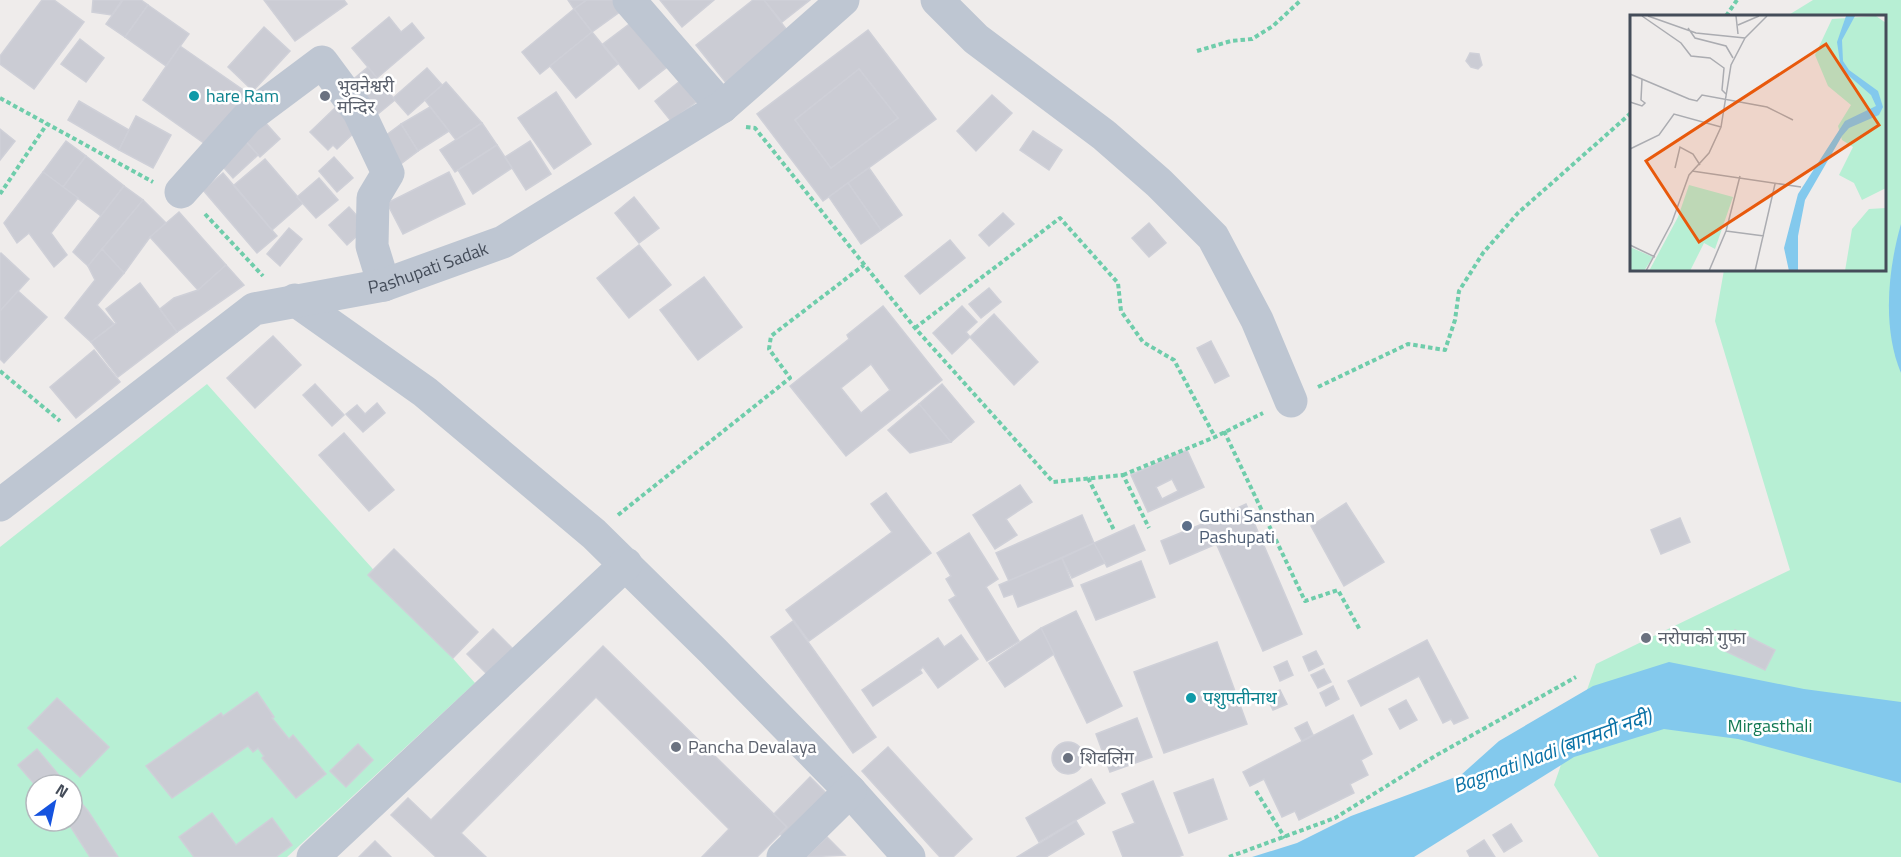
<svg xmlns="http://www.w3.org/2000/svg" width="1901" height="857" viewBox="0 0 1901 857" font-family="'Titillium Web','Noto Sans Devanagari',sans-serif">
<rect width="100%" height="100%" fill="#efeceb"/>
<!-- green -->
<g fill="#b7efd4" fill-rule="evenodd">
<polygon points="1813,0 1901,0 1901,857 1599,857 1554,785 1596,664 1790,570 1715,321 1724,270 1884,270 1884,16 1787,16"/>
<path d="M207 384 475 683 287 857H0V547ZM36 785H72V821H36Z"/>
</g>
<!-- water -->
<g fill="#83c9ed">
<path d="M1901 224V373C1882 328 1888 269 1901 224Z"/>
<polygon points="1669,662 1804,689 1901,702 1901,783 1738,739 1664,729 1574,757 1414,857 1252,857 1297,843 1351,816 1461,775 1499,741 1593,686"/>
</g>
<!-- building -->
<g fill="#cbccd4" stroke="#cfd0d8" stroke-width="1.5" fill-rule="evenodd">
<polygon points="42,0 54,0 84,22 34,89 0,64 0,56"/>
<polygon points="93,0 122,0 112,15 92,12"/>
<polygon points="141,0 148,5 125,37 106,24 123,0"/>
<polygon points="264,0 344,0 347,4 295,41"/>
<polygon points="568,0 587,0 574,9"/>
<polygon points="587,0 613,0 621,11 592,32 574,9"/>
<polygon points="660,0 714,0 682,27"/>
<polygon points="753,0 764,0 790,34 727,84 696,45"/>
<polygon points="764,0 810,0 782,22"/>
<polygon points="148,5 189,34 166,66 125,37"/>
<polygon points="574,9 592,32 540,74 522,52"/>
<polygon points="389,17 401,32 412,23 424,38 377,78 352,48"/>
<polygon points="632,22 667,67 639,89 603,44"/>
<polygon points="264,27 290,51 253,91 228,67"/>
<path d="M868 30 936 119 823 201 757 114ZM859 69 898 118 831 168 795 120Z"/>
<polygon points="592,32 618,64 576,98 550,66"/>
<polygon points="80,39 104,58 86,82 61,64"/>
<polygon points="180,46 246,92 208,146 143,100"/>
<polygon points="1470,53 1479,54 1482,65 1478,69 1471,67 1466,61"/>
<polygon points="368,67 395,100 373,118 345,86"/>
<polygon points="427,68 442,85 408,115 393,98"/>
<polygon points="859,69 898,118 831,168 795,120"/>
<polygon points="680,81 696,102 671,121 655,101"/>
<polygon points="446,82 482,123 456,140 425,100"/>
<polygon points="556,92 591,144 554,169 518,118"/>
<polygon points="992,95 1012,113 976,151 957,131"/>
<polygon points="79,101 129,130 119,150 68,120"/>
<polygon points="336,107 358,129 337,149 333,145 328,150 310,132"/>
<polygon points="430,107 449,131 418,151 401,124"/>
<polygon points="136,116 171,135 153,168 119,150"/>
<polygon points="263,120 280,139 260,157 243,138"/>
<polygon points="482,123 497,145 455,172 440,150"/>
<polygon points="401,124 418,151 394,169 377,142"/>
<polygon points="0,129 15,141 0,160"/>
<polygon points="1033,131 1062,150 1049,170 1020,150"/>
<polygon points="241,136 258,155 233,178 216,159"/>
<polygon points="66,141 86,156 63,187 43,172"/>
<polygon points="530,141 551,174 526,190 505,157"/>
<polygon points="497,145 512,168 473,194 458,170"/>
<polygon points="86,156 124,186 101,216 63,187"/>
<polygon points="334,157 353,178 337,192 319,171"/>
<polygon points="265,159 303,203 272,230 234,185"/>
<polygon points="869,168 902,215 881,230 848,183"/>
<polygon points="43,172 78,198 51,233 67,255 54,267 29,233 17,243 4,223"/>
<polygon points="449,172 465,204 403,234 387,203"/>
<polygon points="223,173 277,236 257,253 203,190"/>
<polygon points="319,178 338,200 316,218 297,197"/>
<polygon points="848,183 881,230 861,244 829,197"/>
<polygon points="124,186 143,200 88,266 73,252"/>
<polygon points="634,197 659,228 639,243 615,213"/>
<polygon points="143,200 166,223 150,237 124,273 102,249"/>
<polygon points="349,207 367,227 347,245 329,225"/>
<polygon points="179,212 226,265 198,290 150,237"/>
<polygon points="1003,213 1014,224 989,246 979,235"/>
<polygon points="1149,223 1166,243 1149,257 1132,238"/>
<polygon points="289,228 302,239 280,266 267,254"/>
<polygon points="950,240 965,258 920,294 905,276"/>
<polygon points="639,245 671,285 629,318 597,278"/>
<polygon points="102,249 124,273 97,305 114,324 91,342 65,318 95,280 88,266"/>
<polygon points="1,253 29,279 0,311 0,254"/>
<polygon points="226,265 244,285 177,332 160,309 174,298 198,290"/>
<polygon points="704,277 742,327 698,360 660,310"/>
<polygon points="140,283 177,332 118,377 91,342 116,323 106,309"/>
<polygon points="989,288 1001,302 981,318 969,304"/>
<polygon points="18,291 47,317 4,363 0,359 0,311"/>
<path d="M883 306 942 380 846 456 790 386 849 339 847 335ZM871 364 890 390 861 413 841 388Z"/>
<polygon points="962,306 977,322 966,332 970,337 952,354 933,333"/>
<polygon points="994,314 1038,362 1014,385 970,337"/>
<polygon points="273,336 301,365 255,408 227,378"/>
<polygon points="1211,341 1229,376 1215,383 1197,348"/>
<polygon points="94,350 120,382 76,418 50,387"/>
<polygon points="315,384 344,415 332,426 303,395"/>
<polygon points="942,384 974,422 951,442 919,404"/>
<polygon points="377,403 385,413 363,432 346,414 357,405 365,414"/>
<polygon points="919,404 951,442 910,453 888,430"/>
<polygon points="344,433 394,490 369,511 319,455"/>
<path d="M1187 450 1204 487 1148 512 1131 475ZM1172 479 1178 491 1162 499 1156 487Z"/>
<polygon points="1020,485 1032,502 1006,519 1017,535 995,549 973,515"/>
<polygon points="886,493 931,553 809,641 786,610 892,532 871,504"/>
<polygon points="1346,503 1384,562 1344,586 1311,526"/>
<polygon points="1246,504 1302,634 1263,651 1207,522"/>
<polygon points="1082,515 1094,543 1009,581 996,553"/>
<polygon points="1680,518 1690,542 1661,554 1651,530"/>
<polygon points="1207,522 1216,544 1170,564 1161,541"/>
<polygon points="1134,525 1145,550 1107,567 1094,543"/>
<polygon points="969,533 998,579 986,587 1019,641 987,661 949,600 956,596 946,579 951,576 937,553"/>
<polygon points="1094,543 1105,563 1072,578 1062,558"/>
<polygon points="394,549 478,632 453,658 368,575"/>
<polygon points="1062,558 1073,586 1018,607 1013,594 1004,597 999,585"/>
<polygon points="1141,561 1155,597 1096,620 1081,585"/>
<polygon points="1076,611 1122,706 1087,723 1041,628"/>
<polygon points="793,621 876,737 853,753 771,637"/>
<polygon points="1041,628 1054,654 1005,687 989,663"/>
<polygon points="493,629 520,656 494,681 467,654"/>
<polygon points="1735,630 1775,650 1765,670 1725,651"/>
<polygon points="961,635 978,659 938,688 923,667 920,670 922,673 873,706 862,690 938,638 944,647"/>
<polygon points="1427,640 1468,718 1454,724 1451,719 1443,723 1419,676 1361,706 1348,681"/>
<polygon points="1217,642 1247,724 1164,753 1134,672"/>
<polygon points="603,646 787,827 757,857 702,857 729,829 596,697 461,833 486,857 436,857 391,815 408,798 431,820"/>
<polygon points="1316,651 1323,664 1309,671 1303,657"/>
<polygon points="1287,661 1293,675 1280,681 1274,667"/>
<polygon points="1324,669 1331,682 1318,688 1311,675"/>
<polygon points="1333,686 1339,699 1326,706 1320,693"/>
<polygon points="1280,690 1287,704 1273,710 1266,696"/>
<polygon points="257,692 274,717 272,718 289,739 293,735 326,774 296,798 262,758 264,756 258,748 253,752 248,746 172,798 146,766 221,713 223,716"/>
<polygon points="57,698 109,747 80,777 28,728"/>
<polygon points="1406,700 1417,720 1400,729 1389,709"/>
<polygon points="1353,715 1372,754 1361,760 1368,775 1350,784 1354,793 1299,820 1295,811 1282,817 1264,779 1250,786 1243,772"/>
<polygon points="1137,718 1152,757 1110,772 1096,734"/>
<polygon points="1307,722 1313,735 1302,741 1295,728"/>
<circle cx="1068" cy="758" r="16"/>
<polygon points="358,744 373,760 346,787 330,771"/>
<polygon points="888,747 972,839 953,857 940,857 862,771"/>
<polygon points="37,749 67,785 36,786 18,765"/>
<polygon points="810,777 830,797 787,840 780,834 787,827 774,814"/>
<polygon points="1091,779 1105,803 1039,842 1026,818"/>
<polygon points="1213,779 1227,819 1189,833 1174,793"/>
<polygon points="1153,781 1183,855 1177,857 1123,857 1113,832 1135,823 1122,794"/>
<polygon points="72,792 88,811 118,857 90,857 67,821 72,821"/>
<polygon points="212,813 236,845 272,818 292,845 276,857 194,857 179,837"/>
<polygon points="1076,821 1084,834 1046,857 1017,857"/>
<polygon points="1511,824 1522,841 1504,852 1493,835"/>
<polygon points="827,837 845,855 806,857"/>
<polygon points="1484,840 1495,857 1470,857 1467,851"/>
<polygon points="375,841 391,857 359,857"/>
</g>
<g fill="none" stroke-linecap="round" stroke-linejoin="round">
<!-- path -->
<g stroke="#6fcdab" stroke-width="4" stroke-dasharray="4.5 3" stroke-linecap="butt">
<polyline points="1726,16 1737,0"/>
<polyline points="1197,51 1231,41 1252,39 1273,26 1301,0"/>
<polyline points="0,98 153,182"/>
<polyline points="746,127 755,128 915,328 1053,482 1123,475 1149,528"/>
<polyline points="0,194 47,124"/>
<polyline points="205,214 263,276"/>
<polyline points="915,328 1060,218 1118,283 1121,311 1143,342 1174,360 1215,437"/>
<polyline points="0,371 60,421"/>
<polyline points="1318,387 1408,344 1445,350 1455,320 1459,291 1483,253 1518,213 1631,113"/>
<polyline points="1224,431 1305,601 1338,590 1360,630"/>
<polyline points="1123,475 1215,437 1263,413"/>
<polyline points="1088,478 1114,530"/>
<polyline points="618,515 790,378 769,349 771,336 864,265"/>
<polyline points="1256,791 1285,838"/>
<polyline points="1229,857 1335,818 1435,756 1576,677"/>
</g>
<!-- minor -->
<g stroke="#bec6d2" stroke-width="33">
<polyline points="629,0 722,107"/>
<polyline points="937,0 976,39 1104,135 1159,183 1213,237 1257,320 1291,401"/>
<polyline points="181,192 247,118 322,62 359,112 388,173 373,198 372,246 384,285"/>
<polyline points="295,300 425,392 594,534 713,651 850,791 909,857"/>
<path id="s1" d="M0 505 254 309 384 285 503 242 722 107 843 0"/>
<polyline points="313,857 626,564"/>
<polyline points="783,857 850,791"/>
</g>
</g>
<!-- markers -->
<g fill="#0f9aa8" stroke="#fff" stroke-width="2">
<circle cx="194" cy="96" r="6"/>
<circle cx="1191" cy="698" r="6"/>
</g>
<g fill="#6b7280" stroke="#fff" stroke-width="2">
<circle cx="325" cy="96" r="6"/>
<circle cx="1646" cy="638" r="6"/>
<circle cx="676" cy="747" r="6"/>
<circle cx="1068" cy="758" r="6"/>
</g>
<circle fill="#5c6f8a" stroke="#fff" stroke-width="2" cx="1187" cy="526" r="6"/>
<g text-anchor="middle" stroke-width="5" stroke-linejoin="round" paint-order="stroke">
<!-- worship labels -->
<g font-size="18" fill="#5b616d" stroke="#fff" text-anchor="start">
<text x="337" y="92">भुवनेश्वरी<tspan x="337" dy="21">मन्दिर</tspan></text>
<text x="1658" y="644">नरोपाको गुफा</text>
<text x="688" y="753">Pancha Devalaya</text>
<text x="1080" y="764">शिवलिंग</text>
</g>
<!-- culture labels -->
<g font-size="18" fill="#0d838f" stroke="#fff" text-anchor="start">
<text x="206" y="102">hare Ram</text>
<text x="1203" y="704">पशुपतीनाथ</text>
</g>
<!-- street labels -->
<g font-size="18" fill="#444c59" stroke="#fff">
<text dy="6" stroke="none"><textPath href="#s1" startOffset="500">Pashupati Sadak</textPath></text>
</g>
<!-- service labels -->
<g font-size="18" fill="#4e5e75" stroke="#fff" text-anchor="start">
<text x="1199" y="522">Guthi Sansthan<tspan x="1199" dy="21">Pashupati</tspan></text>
</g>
<!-- park labels -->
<g font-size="18" fill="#147a54" stroke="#fff">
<text x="1770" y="732">Mirgasthali</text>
</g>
<!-- water labels -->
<g font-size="20" font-style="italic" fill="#0971a6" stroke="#fff">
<text transform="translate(1552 751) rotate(-20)" y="7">Bagmati Nadi (बागमती नदी)</text>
</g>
</g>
<!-- overview -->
<g transform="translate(1630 15)">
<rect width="256" height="256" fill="#efeceb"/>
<path d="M246 1 256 8V173L232 185 224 168 209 160 223 132 212 125 208 111 221 90 198 71 185 40 202 4ZM59 170 103 182 85 234 74 228 60 256H19L48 202ZM256 193V256H215L222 214 239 194ZM0 232 23 242 14 256H0Z" fill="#b7efd4"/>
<path d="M216 1H225L212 25 213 46 219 55 248 76 253 92 249 100 219 113 212 121 175 185 168 221V256H159L154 233 168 179 215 106 246 91 241 80 211 54 207 27Z" fill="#83c9ed"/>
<path fill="none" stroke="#abacb1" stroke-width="1.5" d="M12 1 51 28 61 41 80 43 94 53 92 75 96 79M18 1 66 18 115 23M106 1 108 19M108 10 129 1M58 13 65 23 96 31 103 43M115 23 137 1M0 59 59 84 67 86 72 80 137 92 163 105M0 87 12 91 15 88 11 85 12 64M0 134 29 120 44 99 91 112M45 153 50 132 63 139 70 150M62 156 171 172M96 216 134 221M0 230 25 242M16 256 42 207 59 160 79 138 91 112 101 50 115 23M79 256 96 216 110 161M125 256 145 169"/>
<path fill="#e8590c" fill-opacity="0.15" stroke="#e8590c" stroke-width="3" d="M196 29 249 110 69 227 16 146Z"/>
<rect width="256" height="256" fill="none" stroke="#444c59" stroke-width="3"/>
</g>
<!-- north arrow -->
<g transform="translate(54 803) rotate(33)"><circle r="28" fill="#ffffff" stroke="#b4b7bd" stroke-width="1.5"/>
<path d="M0-4.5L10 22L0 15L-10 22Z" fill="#1553df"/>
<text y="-9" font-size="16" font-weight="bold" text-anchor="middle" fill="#444c59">N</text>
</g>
</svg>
